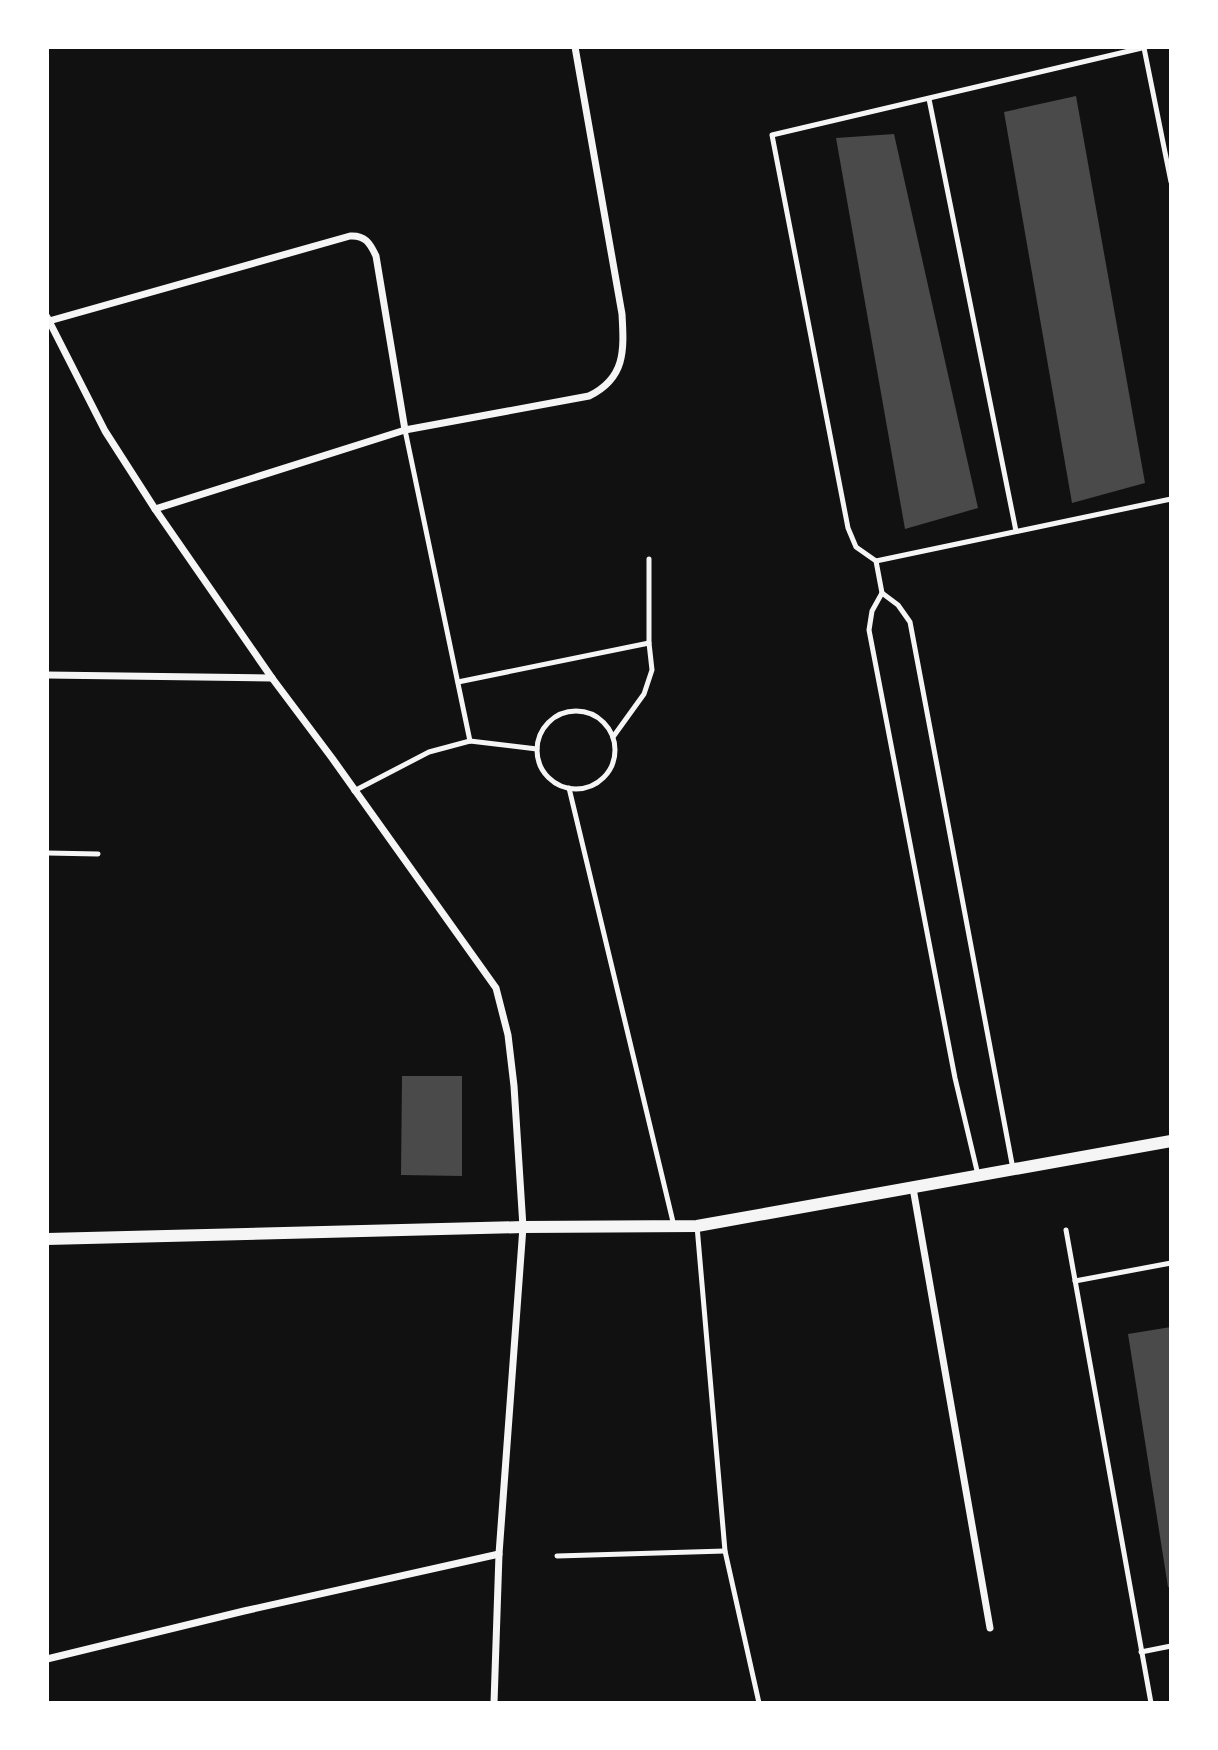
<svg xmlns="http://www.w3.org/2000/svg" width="1218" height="1750" viewBox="0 0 1218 1750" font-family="Karla,sans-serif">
<rect width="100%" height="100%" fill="#111"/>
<!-- building -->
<g fill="#4a4a4a">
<polygon points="1076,96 1145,483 1072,503 1004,112"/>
<polygon points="894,134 978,508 905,529 836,138"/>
<polygon points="402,1076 462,1076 462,1176 401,1175"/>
<polygon points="1171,1327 1171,1587 1168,1587 1128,1334"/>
</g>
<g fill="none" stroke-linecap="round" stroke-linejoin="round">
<!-- service -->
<g stroke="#f5f5f5" stroke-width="5">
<polyline points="1144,48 1171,182"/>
<polyline points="929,99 1016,531"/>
<polyline points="405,430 470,741"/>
<polyline points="876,561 1171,499"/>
<polyline points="882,593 898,605 910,622 1013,1169"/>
<polyline points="458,682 649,643"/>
<circle cx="576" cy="750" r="39"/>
<polyline points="613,737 644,694 652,670 649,643 649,559"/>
<polyline points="569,788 674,1226"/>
<polyline points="354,791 429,752 470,741 537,749"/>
<polyline points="47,853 98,854"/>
<polyline points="978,1175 955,1078 869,630 872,611 882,593 876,561 856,547 848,528 772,135 1146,47"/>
<polyline points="697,1226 725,1551 759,1703"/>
<polyline points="1066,1230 1151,1703"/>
<polyline points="1075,1281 1171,1263"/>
<polyline points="557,1556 725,1551"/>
<polyline points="1141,1652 1171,1646"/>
</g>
<!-- minor -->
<g stroke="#f5f5f5" stroke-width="7">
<polyline points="47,317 105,431 155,509 272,678 332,758 496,988 508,1035 514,1086 523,1227 499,1554 494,1703"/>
<path d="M49 321 350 236C365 235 370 243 376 256L405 430"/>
<path d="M155 509 405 430 589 396C626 378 624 350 622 314L575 47"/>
<polyline points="47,675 272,678"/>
<polyline points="913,1188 990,1628"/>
<polyline points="47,1659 244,1611 499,1554"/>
</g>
<!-- tertiary -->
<polyline stroke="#f5f5f5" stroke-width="12" points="47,1239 523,1227 697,1226 1171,1141"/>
</g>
<!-- border -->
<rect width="1218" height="1750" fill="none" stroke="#ffffff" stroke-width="98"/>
</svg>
